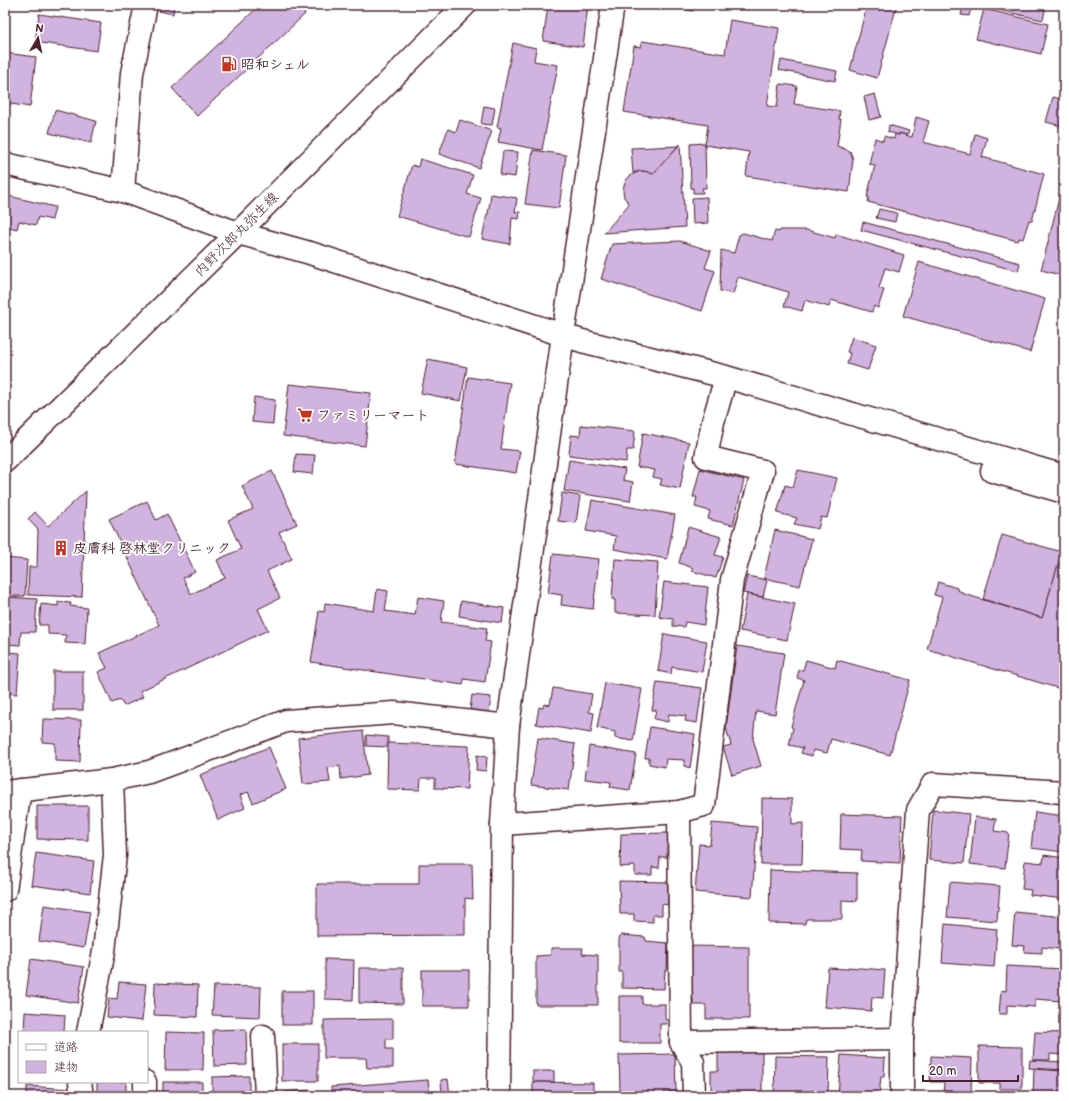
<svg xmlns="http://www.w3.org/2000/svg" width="1069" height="1101" viewBox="0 0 1069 1101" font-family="'Balsamiq Sans','Klee One',sans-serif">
<rect width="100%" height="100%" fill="#fff"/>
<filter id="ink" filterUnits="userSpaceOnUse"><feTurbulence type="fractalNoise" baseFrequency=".025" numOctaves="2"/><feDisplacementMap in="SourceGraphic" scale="8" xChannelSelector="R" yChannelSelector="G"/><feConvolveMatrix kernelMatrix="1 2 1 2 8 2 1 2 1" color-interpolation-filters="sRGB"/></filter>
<g filter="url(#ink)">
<!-- building -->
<g fill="#d1b3e0" stroke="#4a1f2b">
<polygon points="160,5 174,5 173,14 159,11"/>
<polygon points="260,5 296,5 305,14 197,116 172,88"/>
<polygon points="548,5 588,5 583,47 543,41"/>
<polygon points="659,5 694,5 693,11"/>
<polygon points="867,5 897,5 877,78 850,70"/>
<polygon points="963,5 972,5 969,16 961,15"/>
<polygon points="995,5 1046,5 1043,20 994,9"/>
<polygon points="984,9 1048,24 1041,54 976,39"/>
<polygon points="39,14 101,23 97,51 35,42"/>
<polygon points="730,20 779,28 767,106 777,107 780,84 797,86 794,104 840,111 839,119 841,119 837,146 850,151 853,159 849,192 746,176 749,152 705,145 708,125 624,112 634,46 641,47 642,41 725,54"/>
<polygon points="513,43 536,48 534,61 558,65 542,150 498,142 501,128 497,127"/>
<polygon points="5,53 36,57 30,107 5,103"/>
<polygon points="781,60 837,71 835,81 779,70"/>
<polygon points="875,94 881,117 869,120 864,97"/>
<polygon points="1053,97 1064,100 1064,116 1061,126 1046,122"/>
<polygon points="484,106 495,108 492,125 481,124"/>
<polygon points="55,110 96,121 91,143 49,133"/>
<polygon points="916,117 929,121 923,142 970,154 975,134 987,138 982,157 1044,174 1032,221 1029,220 1023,239 1019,238 1018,241 868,202 869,197 867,197 875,165 869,164 875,138 883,141 884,136 894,139 895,134 899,135 899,133 912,137"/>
<polygon points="460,120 492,131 479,168 439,154 448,129 456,132"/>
<polygon points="889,125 909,131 907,135 899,133 899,135 888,132"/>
<polygon points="705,143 706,188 702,188 703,193 693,193 693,188 691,188 690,144"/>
<polygon points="680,144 685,227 604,233 629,204 624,197 623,191 624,185 627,179 631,175 640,171 645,171 653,174"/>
<polygon points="678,146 653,174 645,171 640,171 633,173 631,148"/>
<polygon points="533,150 566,155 559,208 525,204"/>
<polygon points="503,151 518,152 515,177 500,175"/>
<polygon points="420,159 473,175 467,194 481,198 469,237 397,216 412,165 418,167"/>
<polygon points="1064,178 1064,276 1041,270"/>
<polygon points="491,194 517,198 515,212 520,212 519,219 512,218 510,244 482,239 487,214 488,214"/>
<polygon points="5,195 55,207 52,220 38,217 36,225 19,221 17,229 5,226"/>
<polygon points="707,197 708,223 693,224 692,198"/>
<polygon points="879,209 897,213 895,222 876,218"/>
<polygon points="863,222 1020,263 1018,271 861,230"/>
<polygon points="780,230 807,230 835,238 836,234 904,255 899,272 885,268 879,288 884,290 878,308 874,306 872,312 831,300 829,307 805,300 802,311 784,306 788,292 738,277 733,294 720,291 721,250 734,253 739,235 743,233 772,241 775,231 779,232"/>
<polygon points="680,241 711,251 705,268 715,271 702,311 601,279 612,244"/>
<polygon points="919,262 1045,299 1030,352 903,316"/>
<polygon points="852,337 876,345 868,370 847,364 850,353 847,352"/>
<polygon points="428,359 467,367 461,401 421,393"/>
<polygon points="468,377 510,383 501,449 520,451 516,473 455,464"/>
<polygon points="289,384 371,393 365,446 283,436"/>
<polygon points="254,397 275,400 273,424 252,422"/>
<polygon points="581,425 635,431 633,450 627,450 626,462 569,455 571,435 580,436"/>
<polygon points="643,433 689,442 680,489 660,485 662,479 653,477 655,470 637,467"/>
<polygon points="296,454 315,455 313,474 294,472"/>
<polygon points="569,460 625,469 623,480 633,482 630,501 564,491"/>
<polygon points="700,469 744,480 733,525 708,519 710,511 695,507 697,497 693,497"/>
<polygon points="798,470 837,478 827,518 821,517 818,529 794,524 797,518 777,513 785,485 793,487"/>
<polygon points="272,471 297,524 279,532 292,559 267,571 280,598 258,609 268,630 140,691 143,697 124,706 120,700 112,703 98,672 107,668 99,653 159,625 109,519 147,501 156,520 167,514 195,572 183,578 191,594 225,578 217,560 241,549 228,520 253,509 242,486"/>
<polygon points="86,491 82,597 28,595 29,567 37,567 38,530 28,519 35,512 48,526"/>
<polygon points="562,493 580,496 576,523 558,521"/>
<polygon points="592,500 675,515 667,559 614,549 616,536 586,531"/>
<polygon points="688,527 721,537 715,555 723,557 716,578 692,571 693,568 679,563"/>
<polygon points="775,530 812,539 800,586 764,578"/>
<polygon points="1002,535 1062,552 1042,618 983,599"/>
<polygon points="1062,551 1064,552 1064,690 927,649 942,597 934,595 938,582 957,588 957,590 962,592 961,593 1042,618"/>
<polygon points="553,554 599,559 593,609 561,605 562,595 548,593"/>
<polygon points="5,558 27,560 25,596 5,596"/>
<polygon points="615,559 658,562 655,615 615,613 615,600 612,599"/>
<polygon points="747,576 767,580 763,597 743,593"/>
<polygon points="664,582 708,587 704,625 685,622 684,627 673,626 673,619 659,617"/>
<polygon points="377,589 388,591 385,611 415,615 418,597 444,601 441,622 487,628 485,641 491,642 485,682 464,679 463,685 311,662 319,611 324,612 325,603 374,611"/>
<polygon points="747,594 795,604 787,640 740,631"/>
<polygon points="5,597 37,599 35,632 21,632 20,645 5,644"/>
<polygon points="461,601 504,608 502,623 459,616"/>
<polygon points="58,602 71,603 70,606 87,608 85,644 65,643 66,635 48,634 48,625 39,625 41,604 58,606"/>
<polygon points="664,634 707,641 702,672 672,667 671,674 658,671"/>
<polygon points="737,646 784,653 775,714 756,711 753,739 761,766 732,775 723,747 731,745 726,728"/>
<polygon points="5,652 20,653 17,694 7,693 6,703 5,703"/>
<polygon points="806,660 835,668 837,660 910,680 890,755 831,739 827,753 813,750 812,756 801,753 803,748 789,745 793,728 791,727 804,680 797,678 799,670 803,670"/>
<rect x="53" y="671" width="30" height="39"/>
<polygon points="657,682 702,688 697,723 685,721 686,716 669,714 668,722 654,719 656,710 652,710"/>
<polygon points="605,683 642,689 633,741 615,738 615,732 597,728"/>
<polygon points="553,688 592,694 589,712 594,713 591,733 536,724 539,707 543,708 544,704 550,705"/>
<polygon points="472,695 491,697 489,712 470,710"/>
<polygon points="43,719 81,720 80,762 55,761 55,743 42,742"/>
<polygon points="650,727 695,734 690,768 684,766 684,760 666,759 665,767 649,764 649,758 645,758"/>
<polygon points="363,731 368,775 341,779 340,766 328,768 330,782 303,784 298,738"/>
<polygon points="366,735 388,737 388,747 366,746"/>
<polygon points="538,738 575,744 569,790 531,785"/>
<polygon points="388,743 469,746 467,789 435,788 435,778 421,778 420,790 387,789"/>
<polygon points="589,746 636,754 630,790 610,787 611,782 585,779"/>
<polygon points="269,747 286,789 253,803 248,792 240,795 245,808 218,820 200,775"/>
<polygon points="477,755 487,757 486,771 476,770"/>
<polygon points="762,798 792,799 792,824 803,823 802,864 761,864"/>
<polygon points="37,806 88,806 88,840 37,839"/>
<polygon points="933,810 969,814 964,863 929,860"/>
<polygon points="1035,812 1064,816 1064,852 1031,848"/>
<polygon points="841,814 902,816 900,863 861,861 862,850 840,849"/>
<polygon points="975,817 996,819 994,831 1009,833 1005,868 970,864"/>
<polygon points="712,823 757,827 752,897 695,892 699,844 710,845"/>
<polygon points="668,833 667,857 660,857 659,868 652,867 652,875 635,875 635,866 620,867 621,834"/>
<polygon points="36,853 94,861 90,893 31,885"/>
<polygon points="1044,855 1064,858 1064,899 1030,895 1031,890 1022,889 1025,861 1043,863"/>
<polygon points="419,864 472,864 473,899 465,898 465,935 317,936 317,884 419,884"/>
<polygon points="770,870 857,873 857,901 842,900 842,919 806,919 805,924 769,923"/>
<polygon points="619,881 668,882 668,905 662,904 662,915 653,915 653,922 634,921 634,914 620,914"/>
<polygon points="950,882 1000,886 997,921 947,917"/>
<polygon points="44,905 90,912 84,948 39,941"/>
<polygon points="1015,912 1064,917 1064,942 1061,942 1060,949 1042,947 1042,953 1024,952 1025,946 1012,945"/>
<polygon points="945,924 997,929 994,967 942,963"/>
<polygon points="621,935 645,937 646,941 668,943 667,970 665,970 664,989 622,988 622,972 619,972 619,938"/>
<polygon points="687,946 749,947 749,1019 706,1019 706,1005 693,1005 693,999 688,1000"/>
<polygon points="551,948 583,948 582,954 598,955 598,1005 536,1005 536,956 551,955"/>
<polygon points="31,959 84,967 78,1003 26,995"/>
<polygon points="325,959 354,960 353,1000 325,999"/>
<polygon points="1007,966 1063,969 1061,1001 1035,999 1035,1007 1007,1005 1007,1014 999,1014 1001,990 1006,991"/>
<polygon points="848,967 885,970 883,998 872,997 871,1011 825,1007 828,968 848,969"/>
<polygon points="359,968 403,968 403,1004 359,1003"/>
<rect x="422" y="970" width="47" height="36"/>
<polygon points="119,982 146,984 142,1021 107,1017 109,998 117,999"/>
<polygon points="155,983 198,985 197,1017 154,1015"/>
<polygon points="214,986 261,987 260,1017 212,1015"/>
<rect x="282" y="991" width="31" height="34"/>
<polygon points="619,996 642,996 642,1004 665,1004 665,1016 667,1024 660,1024 660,1043 619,1043"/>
<polygon points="25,1012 65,1015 64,1032 24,1032"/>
<polygon points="393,1019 393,1039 386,1039 386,1049 393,1049 393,1068 367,1068 366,1058 324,1058 324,1020"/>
<polygon points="246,1029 247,1065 214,1066 213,1030"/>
<polygon points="166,1032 204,1033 203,1070 165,1070"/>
<polygon points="1035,1032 1064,1033 1064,1055 1050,1054 1050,1060 1033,1060"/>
<rect x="282" y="1044" width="36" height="37"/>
<polygon points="979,1046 1022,1047 1022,1089 1000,1089 1000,1083 979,1083"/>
<polygon points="718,1051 762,1052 762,1093 711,1093 711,1071 718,1071"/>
<polygon points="675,1054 676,1092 664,1092 664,1096 624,1096 624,1091 620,1091 619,1055"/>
<polygon points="841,1055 885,1058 884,1077 881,1077 879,1096 838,1096"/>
<polygon points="775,1056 829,1057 828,1096 774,1096"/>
<polygon points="931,1056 972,1058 971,1096 943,1096 944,1082 930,1082"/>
<polygon points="1030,1060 1064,1062 1064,1070 1029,1068"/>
<polygon points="1034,1069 1063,1071 1062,1085 1064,1085 1064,1096 1033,1096"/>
<rect x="533" y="1071" width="21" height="11"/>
<polygon points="249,1076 249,1096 212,1096 212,1077"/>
<polygon points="448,1079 450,1096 442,1096 441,1080"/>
<polygon points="428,1080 430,1096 331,1096 331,1087"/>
<rect x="97" y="1082" width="29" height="14"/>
<rect x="163" y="1082" width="39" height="14"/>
<polygon points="533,1082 593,1083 593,1096 533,1096"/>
<polygon points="27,1086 70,1089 70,1096 27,1096"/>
<polygon points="311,1090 312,1096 284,1096 284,1092"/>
</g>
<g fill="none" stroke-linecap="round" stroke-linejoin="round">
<!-- street casing -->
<g stroke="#4a1f2b" stroke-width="25">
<g id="street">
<polyline points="123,191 132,73 146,5"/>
<polyline points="5,792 112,780 149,772 286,721 394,713 508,726"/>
<polyline points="679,812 681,1042 693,1062 694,1096"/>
<polyline points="502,824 679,812 704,805 732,580 763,471 706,457 713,422 722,391"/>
<polyline points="5,890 20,790"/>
<polyline points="88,1032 104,951 115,855 112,780"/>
<polyline points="263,1036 266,1096"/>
<polyline points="681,1042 902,1039"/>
<polyline points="80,1082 82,1096"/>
<polyline points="145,1082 145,1096"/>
<polyline points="902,1096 902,1039 918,810 933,784 1064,792"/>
</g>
</g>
<!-- secondary casing -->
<g stroke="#4a1f2b" stroke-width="25">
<g id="secondary">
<polyline points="5,164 123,191 238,233 310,253 563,335 582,341 726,377 1064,476"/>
<polyline points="5,461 238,233 465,5"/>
<polyline points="992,471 1064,492"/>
<polyline points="499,1096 502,824 508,726 563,335 613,5"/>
</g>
</g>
<!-- street -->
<use href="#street" stroke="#fff" stroke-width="22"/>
<!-- secondary -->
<use href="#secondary" stroke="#fff" stroke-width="22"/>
</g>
</g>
<!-- icons -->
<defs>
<g id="fuel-bare" transform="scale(1.2)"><path d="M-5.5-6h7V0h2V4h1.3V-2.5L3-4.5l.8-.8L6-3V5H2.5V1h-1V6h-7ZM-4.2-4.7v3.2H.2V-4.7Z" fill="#c8321e" stroke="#fff" stroke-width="2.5" paint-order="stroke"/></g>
<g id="supermarket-bare" transform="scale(1.2)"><path d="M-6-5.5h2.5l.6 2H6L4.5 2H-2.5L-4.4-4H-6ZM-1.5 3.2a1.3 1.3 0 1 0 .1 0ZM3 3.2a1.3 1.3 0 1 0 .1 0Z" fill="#c8321e" stroke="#fff" stroke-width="2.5" paint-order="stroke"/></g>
<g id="building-bare" transform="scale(1.2)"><path d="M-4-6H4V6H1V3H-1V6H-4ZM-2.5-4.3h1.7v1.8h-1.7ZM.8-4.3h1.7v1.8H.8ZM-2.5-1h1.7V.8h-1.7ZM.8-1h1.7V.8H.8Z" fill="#c8321e" stroke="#fff" stroke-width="2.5" paint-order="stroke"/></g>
</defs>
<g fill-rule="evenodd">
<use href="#fuel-bare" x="229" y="64"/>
<use href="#supermarket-bare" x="305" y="415"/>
<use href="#building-bare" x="61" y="548"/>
</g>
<g text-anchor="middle" stroke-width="3.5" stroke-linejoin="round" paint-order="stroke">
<!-- poi labels -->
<g font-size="14" font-weight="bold" fill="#4a1f2b" stroke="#fff" text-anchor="start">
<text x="241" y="69">昭和シェル</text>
<text x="317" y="420">ファミリーマート</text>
<text x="73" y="553">皮膚科 啓林堂クリニック</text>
</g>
<!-- street labels -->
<g font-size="14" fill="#4a1f2b" stroke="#fff">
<text transform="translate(236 234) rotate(-45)" y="5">内野次郎丸弥生線</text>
</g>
</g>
<!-- margin -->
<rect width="1069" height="1101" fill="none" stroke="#fff" stroke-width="20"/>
<rect x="10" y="10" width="1049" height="1081" fill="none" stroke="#4a1f2b" stroke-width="1.5" filter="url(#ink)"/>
<!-- legend -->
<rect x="18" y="1031" width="130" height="52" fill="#ffffff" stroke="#b7a5aa"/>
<rect x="26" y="1044" width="20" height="6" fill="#ffffff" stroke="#b7a5aa"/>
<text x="54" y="1051" font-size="12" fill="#4a1f2b">道路</text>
<rect x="26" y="1061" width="20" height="12" fill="#d1b3e0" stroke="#b7a5aa"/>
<text x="54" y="1071" font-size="12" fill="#4a1f2b">建物</text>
<!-- north arrow -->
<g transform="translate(38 38) rotate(9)" stroke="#ffffff" stroke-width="3" paint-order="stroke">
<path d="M0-3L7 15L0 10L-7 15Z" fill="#4a1f2b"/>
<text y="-6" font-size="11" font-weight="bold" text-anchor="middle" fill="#4a1f2b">N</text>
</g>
<!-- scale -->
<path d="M923 1075v6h95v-6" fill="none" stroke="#4a1f2b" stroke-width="2"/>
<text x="929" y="1075" font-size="12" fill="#4a1f2b" stroke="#ffffff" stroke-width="3" paint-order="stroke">20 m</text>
</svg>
